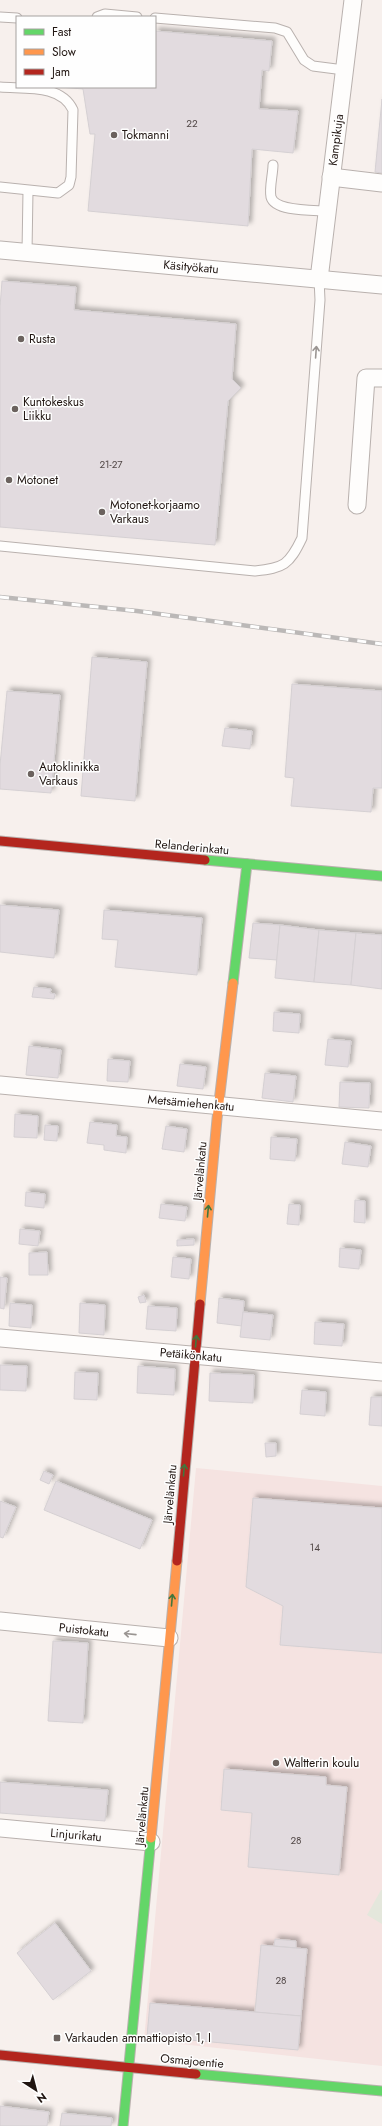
<svg xmlns="http://www.w3.org/2000/svg" width="382" height="2126" viewBox="0 0 382 2126" font-family="Jost,sans-serif">
<defs>
<filter id="shadow"><feDropShadow dx="3.5" dy="-3.5" stdDeviation="2" flood-color="#0004"/></filter>
</defs>
<rect width="100%" height="100%" fill="#f7f0ed"/>
<!-- education -->
<polygon fill="#f5e3e1" points="196,1468 382,1486 382,2066 144,2040"/>
<!-- green -->
<polygon fill="#e4e7dc" points="381,1890 382,1890 382,1924 367,1915"/>
<!-- building -->
<g fill="#e2dbdf" stroke="#d5d0d3" filter="url(#shadow)">
<polygon points="155,31 272,41 269,71 262,70 259,109 298,111 293,153 252,149 248,226 88,211 95,134 90,134 83,89 59,87 155,87"/>
<polygon points="382,99 382,173 375,172"/>
<polygon points="2,281 76,287 74,310 236,324 232,379 241,388 228,401 215,545 0,527 0,307"/>
<polygon points="92,657 147,662 135,801 81,796"/>
<polygon points="292,684 382,691 382,788 373,788 371,812 291,806 294,778 285,777"/>
<polygon points="7,691 60,695 51,793 0,789 0,765"/>
<polygon points="225,728 252,731 250,749 222,746"/>
<polygon points="0,905 59,910 54,958 0,952"/>
<polygon points="104,910 202,918 197,975 115,967 118,940 102,939"/>
<polygon points="253,923 280,925 277,960 249,958"/>
<polygon points="280,925 319,930 314,982 275,978"/>
<polygon points="319,930 356,933 351,985 314,982"/>
<polygon points="356,933 382,935 382,989 351,985"/>
<polygon points="34,987 51,989 50,993 55,994 54,999 32,997"/>
<polygon points="274,1012 300,1014 299,1033 273,1031"/>
<polygon points="328,1039 351,1041 348,1067 325,1065"/>
<polygon points="29,1046 61,1050 58,1078 26,1075"/>
<polygon points="108,1059 130,1061 128,1082 107,1081"/>
<polygon points="180,1064 206,1067 203,1089 177,1086"/>
<polygon points="265,1073 296,1076 293,1102 262,1098"/>
<polygon points="340,1082 370,1083 369,1108 339,1107"/>
<polygon points="15,1114 38,1116 37,1138 14,1137"/>
<polygon points="90,1122 117,1125 116,1136 127,1137 126,1153 104,1150 104,1145 87,1143"/>
<polygon points="45,1125 58,1126 57,1141 44,1140"/>
<polygon points="166,1126 187,1129 184,1152 162,1149"/>
<polygon points="271,1137 297,1139 295,1161 270,1159"/>
<polygon points="345,1142 371,1146 368,1167 342,1164"/>
<polygon points="26,1192 45,1194 44,1208 25,1206"/>
<polygon points="355,1200 365,1201 365,1223 354,1222"/>
<polygon points="161,1204 187,1207 185,1221 159,1218"/>
<polygon points="289,1204 300,1205 299,1225 287,1224"/>
<polygon points="20,1229 40,1231 38,1246 19,1244"/>
<polygon points="194,1239 194,1245 177,1246 177,1240"/>
<polygon points="340,1248 361,1250 359,1269 339,1267"/>
<polygon points="47,1252 48,1275 29,1275 29,1253"/>
<polygon points="173,1257 191,1259 189,1279 171,1277"/>
<polygon points="0,1277 7,1278 4,1309 0,1308"/>
<polygon points="144,1295 146,1302 140,1303 138,1297"/>
<polygon points="219,1298 244,1301 242,1326 217,1323"/>
<polygon points="10,1303 32,1305 31,1328 9,1326"/>
<polygon points="80,1303 105,1305 104,1335 79,1333"/>
<polygon points="148,1306 177,1308 176,1331 146,1329"/>
<polygon points="243,1312 273,1315 270,1340 240,1337"/>
<polygon points="315,1322 344,1324 342,1346 314,1344"/>
<polygon points="0,1365 27,1366 26,1391 0,1390"/>
<polygon points="138,1366 175,1369 174,1395 137,1393"/>
<polygon points="75,1372 98,1373 97,1400 74,1399"/>
<polygon points="210,1373 254,1375 253,1403 209,1401"/>
<polygon points="302,1390 326,1392 325,1416 300,1414"/>
<polygon points="371,1397 382,1397 382,1426 369,1425"/>
<polygon points="265,1443 276,1443 276,1456 266,1457"/>
<polygon points="44,1471 53,1475 49,1484 40,1480"/>
<polygon points="56,1481 152,1520 140,1549 44,1510"/>
<polygon points="253,1498 382,1508 382,1653 280,1645 283,1606 246,1587"/>
<polygon points="0,1501 16,1507 3,1538 0,1537"/>
<polygon points="53,1641 88,1643 83,1723 48,1721"/>
<polygon points="224,1769 326,1777 326,1785 347,1787 339,1875 248,1867 252,1813 221,1810"/>
<polygon points="0,1782 108,1790 105,1821 0,1813"/>
<polygon points="55,1923 91,1971 53,2000 17,1953"/>
<polygon points="275,1939 296,1941 296,1948 274,1946"/>
<polygon points="261,1945 307,1949 301,2016 255,2012"/>
<polygon points="150,2003 301,2016 298,2050 147,2036"/>
<polygon points="0,2106 49,2112 47,2126 0,2126"/>
<polygon points="62,2113 112,2118 111,2126 60,2126"/>
</g>
<g fill="none" stroke-linecap="round" stroke-linejoin="round">
<!-- lane casing -->
<g stroke="#b9b1ae" stroke-width="11">
<g id="lane">
<polyline points="0,17 17,18"/>
<polyline points="97,17 105,14 137,17"/>
<polyline points="155,18 275,28 287,32 304,60 313,66 344,70"/>
<path d="M0 87C25 89 61 84 73 110L71 177 69 185 58 193 0 187"/>
<path d="M273 165C273 174 269 188 271 197 275 212 314 210 327 211"/>
<polyline points="27,252 28,191"/>
<path d="M0 546 255 571C284 568 289 565 302 538L320 300 319 279"/>
</g>
</g>
<!-- street casing -->
<g stroke="#b9b1ae" stroke-width="19">
<g id="street">
<polyline points="331,177 382,183"/>
<polyline points="0,250 382,285"/>
<polyline points="319,279 353,0"/>
<polyline points="357,505 366,378 382,378"/>
<polyline points="0,1085 382,1121"/>
<polyline points="0,1338 382,1372"/>
<polyline points="0,1621 169,1638"/>
<polyline points="0,1828 151,1842"/>
</g>
</g>
<!-- fast casing -->
<g stroke="#b9b1ae" stroke-width="11">
<g id="fast">
<polyline points="205,860 382,876"/>
<polyline points="233,983 247,864"/>
<polyline points="196,2074 382,2091"/>
<polyline points="123,2126 151,1838"/>
</g>
</g>
<!-- slow casing -->
<g stroke="#b9b1ae" stroke-width="11">
<g id="slow">
<polyline points="200,1304 217,1119 233,983"/>
<polyline points="151,1838 177,1561"/>
</g>
</g>
<!-- jam casing -->
<g stroke="#b9b1ae" stroke-width="11">
<g id="jam">
<polyline points="0,841 205,860"/>
<polyline points="177,1561 200,1304"/>
<polyline points="0,2055 196,2074"/>
</g>
</g>
<!-- lane -->
<use href="#lane" stroke="#fefdfc" stroke-width="9"/>
<!-- street -->
<use href="#street" stroke="#fefdfc" stroke-width="17"/>
<!-- fast -->
<use href="#fast" stroke="#63d668" stroke-width="9"/>
<!-- slow -->
<use href="#slow" stroke="#ff974d" stroke-width="9"/>
<!-- jam -->
<use href="#jam" stroke="#b3261e" stroke-width="9"/>
<!-- rail casing -->
<g stroke="#bbb8b7" stroke-width="4.5">
<polyline id="rail" points="0,597 137,611 382,644"/>
</g>
<!-- rail -->
<use href="#rail" stroke="#fefefe" stroke-width="3" stroke-dasharray="9" stroke-linecap="butt"/>
</g>
<!-- one-way arrows -->
<defs><path id="oneway-shaft" d="M-6 0H5M1.5-3L5.5 0L1.5 3" fill="none" stroke-width="1.6" stroke-linecap="round" stroke-linejoin="round"/></defs>
<g stroke="#9a9592">
<use href="#oneway-shaft" transform="translate(316 352) rotate(-86)"/>
<use href="#oneway-shaft" transform="translate(130 1634) rotate(-174)"/>
</g>
<g stroke="#42763c">
<use href="#oneway-shaft" transform="translate(208 1211) rotate(-85)"/>
<use href="#oneway-shaft" transform="translate(196 1341) rotate(-85)"/>
<use href="#oneway-shaft" transform="translate(184 1470) rotate(-85)"/>
<use href="#oneway-shaft" transform="translate(172 1600) rotate(-85)"/>
</g>
<!-- markers -->
<g fill="#6b625e" stroke="#fefefe" stroke-width="1.5">
<circle cx="114" cy="135" r="4"/>
<circle cx="21" cy="339" r="4"/>
<circle cx="15" cy="409" r="4"/>
<circle cx="9" cy="480" r="4"/>
<circle cx="102" cy="512" r="4"/>
<circle cx="31" cy="774" r="4"/>
<circle cx="276" cy="1763" r="4"/>
<rect x="53" y="2034" width="8" height="8" rx="2"/>
</g>
<g text-anchor="middle" stroke-width="3" stroke-linejoin="round" paint-order="stroke">
<!-- number labels -->
<g font-size="10" fill="#524847">
<text x="192" y="127">22</text>
<text x="111" y="468">21-27</text>
<text x="315" y="1551">14</text>
<text x="296" y="1844">28</text>
<text x="281" y="1984">28</text>
</g>
<!-- poi labels -->
<g font-size="12" fill="#201511" stroke="#fefefe" text-anchor="start">
<text x="122" y="139">Tokmanni</text>
<text x="29" y="343">Rusta</text>
<text x="23" y="406">Kuntokeskus<tspan x="23" dy="14">Liikku</tspan></text>
<text x="17" y="484">Motonet</text>
<text x="110" y="509">Motonet-korjaamo<tspan x="110" dy="14">Varkaus</tspan></text>
<text x="39" y="771">Autoklinikka<tspan x="39" dy="14">Varkaus</tspan></text>
<text x="284" y="1767">Waltterin koulu</text>
<text x="65" y="2042">Varkauden ammattiopisto 1, I</text>
</g>
<!-- street labels -->
<g font-size="12" fill="#201511" stroke="#fefefe">
<text transform="translate(336 140) rotate(-83)" y="4">Kampikuja</text>
<text transform="translate(191 267) rotate(5)" y="4">Käsityökatu</text>
<text transform="translate(192 847) rotate(5)" y="4">Relanderinkatu</text>
<text transform="translate(191 1103) rotate(5)" y="4">Metsämiehenkatu</text>
<text transform="translate(200 1171) rotate(-85)" y="4">Järvelänkatu</text>
<text transform="translate(191 1355) rotate(5)" y="4">Petäikönkatu</text>
<text transform="translate(170 1494) rotate(-85)" y="4">Järvelänkatu</text>
<text transform="translate(84 1630) rotate(6)" y="4">Puistokatu</text>
<text transform="translate(142 1816) rotate(-85)" y="4">Järvelänkatu</text>
<text transform="translate(76 1835) rotate(5)" y="4">Linjurikatu</text>
<text transform="translate(192 2061) rotate(5)" y="4">Osmajoentie</text>
</g>
</g>
<!-- legend -->
<rect x="16" y="16" width="140" height="72" fill="#fefefe" stroke="#a5a19f"/>
<rect x="24" y="29" width="20" height="6" fill="#63d668" stroke="#a5a19f"/>
<text x="52" y="36" font-size="12" fill="#201511">Fast</text>
<rect x="24" y="49" width="20" height="6" fill="#ff974d" stroke="#a5a19f"/>
<text x="52" y="56" font-size="12" fill="#201511">Slow</text>
<rect x="24" y="69" width="20" height="6" fill="#b3261e" stroke="#a5a19f"/>
<text x="52" y="76" font-size="12" fill="#201511">Jam</text>
<!-- north arrow -->
<g transform="translate(36 2090) rotate(144)" stroke="#fefefe" stroke-width="3" paint-order="stroke">
<path d="M0-3L7 15L0 10L-7 15Z" fill="#201511"/>
<text y="-6" font-size="11" font-weight="bold" text-anchor="middle" fill="#201511">N</text>
</g>
</svg>
